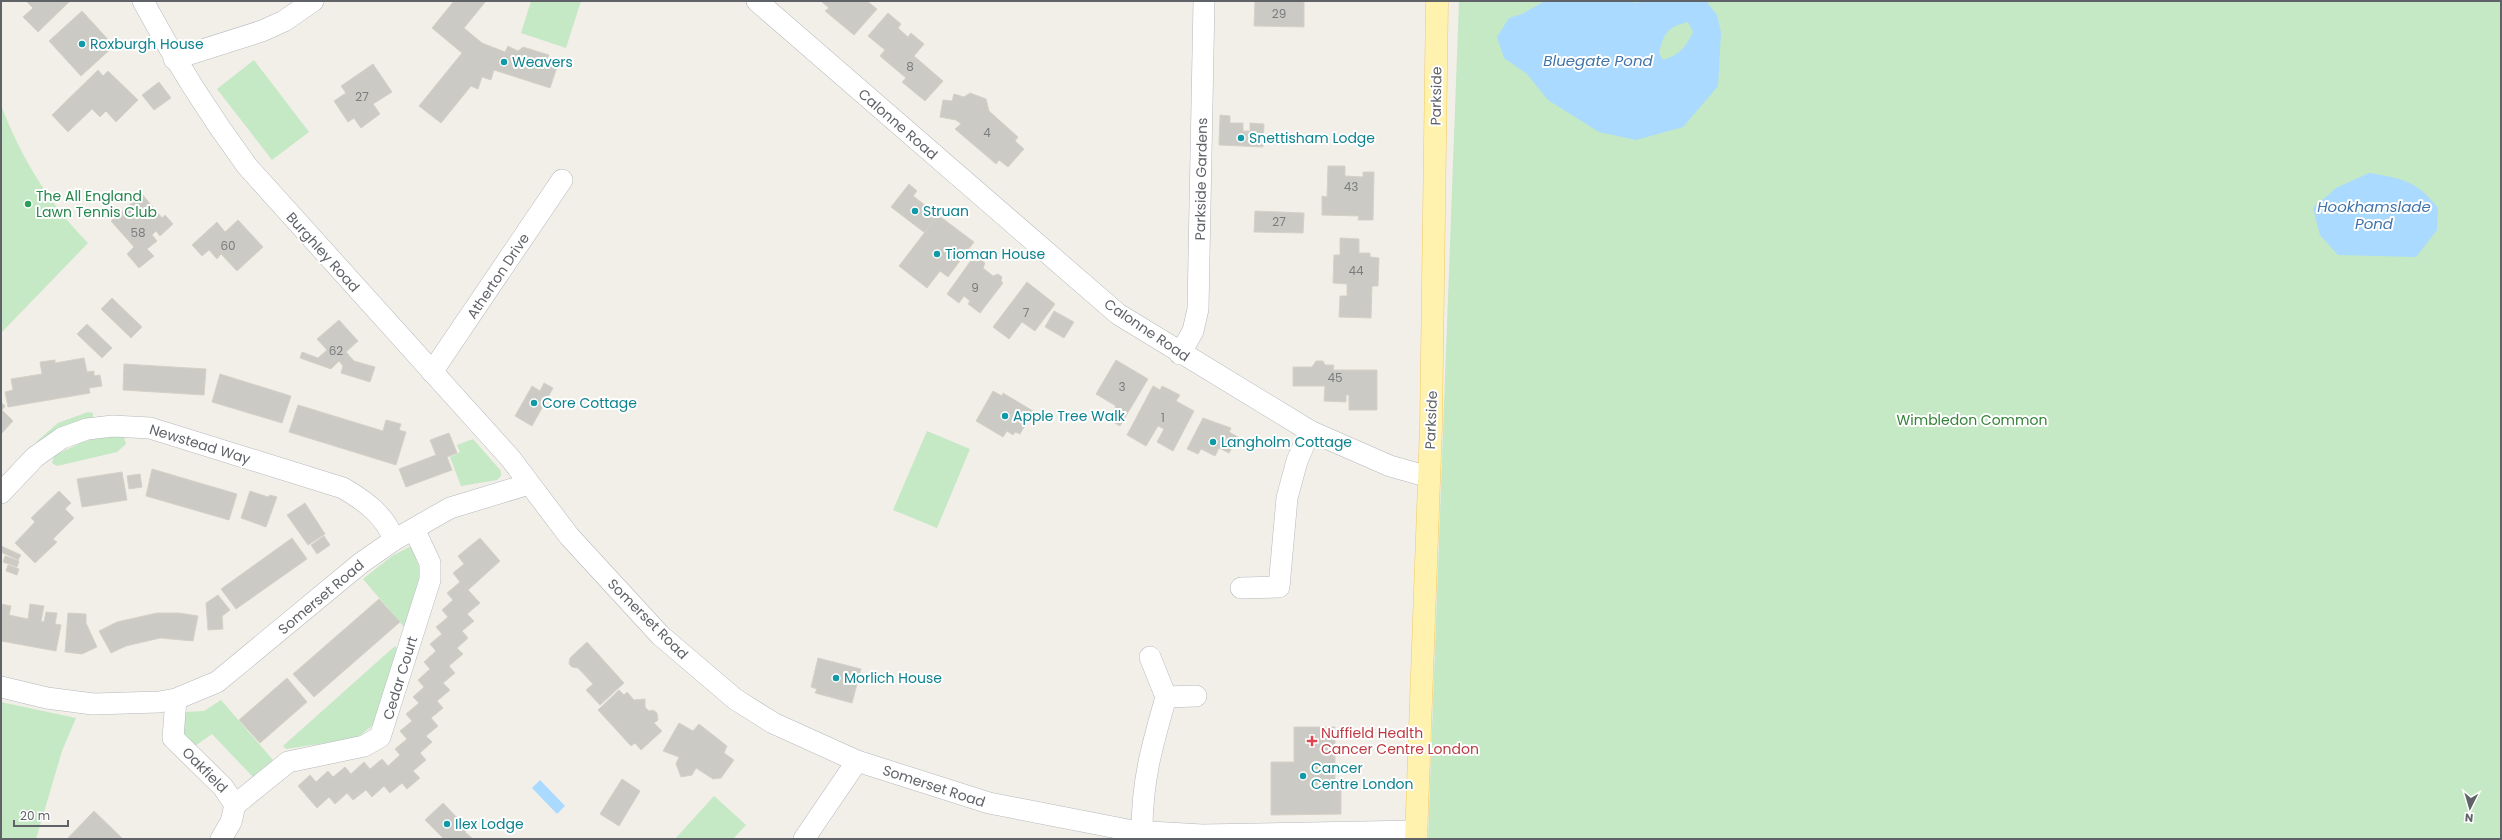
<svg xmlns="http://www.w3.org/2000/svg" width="2502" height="840" viewBox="0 0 2502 840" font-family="Poppins,sans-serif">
<rect width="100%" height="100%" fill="#f1efe8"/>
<!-- green -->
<g fill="#c5e8c5">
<polygon points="531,1 581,1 566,48 521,33"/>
<polygon points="1459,1 2501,1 2501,839 1428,839"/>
<polygon points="254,60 309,132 272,160 217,89"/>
<path d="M1 105C21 158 49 203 88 243L1 333Z"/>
<polygon points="88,412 93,413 93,417 68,426 35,443 58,423"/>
<polygon points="927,431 970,449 937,528 893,510"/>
<polygon points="113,434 123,434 126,444 117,452 57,466 52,463 54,456 82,442"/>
<polygon points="473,439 501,471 501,476 497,480 461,486 450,457 460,452 457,445"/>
<polygon points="411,546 421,572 404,627 363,579 392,556"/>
<polygon points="395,646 397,649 373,725 357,738 286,749 283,746"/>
<polygon points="221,700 273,760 253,777 212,734 195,746 182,731 183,712 204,711"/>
<polygon points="1,702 76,718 62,751 36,839 1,839"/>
<polygon points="714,796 746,825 733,839 675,839"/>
</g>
<!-- water -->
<g fill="#aadaff" fill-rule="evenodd">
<path d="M1545 1H1627L1637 3 1643 1H1706L1717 15 1721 32 1718 86 1683 127 1636 140 1599 132 1548 100 1527 74 1504 58 1497 37 1509 18 1522 14ZM1688 22 1693 32C1686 47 1679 55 1663 60L1659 53C1664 33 1667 27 1688 22Z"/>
<path d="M2369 173C2403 179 2416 180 2438 208L2437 230 2416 257 2338 255 2320 235 2313 208 2336 188Z"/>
<polygon points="540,780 565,806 557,814 532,788"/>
</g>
<!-- building -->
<g fill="#cccac5" stroke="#d6d1c6">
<polygon points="26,1 70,1 38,32 23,17 33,8"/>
<polygon points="454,1 486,1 464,28 482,43 505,52 508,46 518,51 523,47 549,55 547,60 558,64 550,88 494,70 491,80 482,77 478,89 471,86 441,123 419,106 462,53 432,28"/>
<polygon points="821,1 867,1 877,9 854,35 825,11 829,8"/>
<polygon points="1255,1 1304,1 1304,27 1254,26"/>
<polygon points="82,11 114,46 81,76 49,41"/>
<polygon points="888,13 901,24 898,28 908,37 911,33 924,44 914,56 943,81 925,101 902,82 906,78 880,56 885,50 868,36"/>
<polygon points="373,64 392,92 373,104 380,114 361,128 354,118 348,122 334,101 346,93 341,86"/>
<polygon points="98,70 103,76 108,71 138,100 116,122 106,111 100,117 92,109 68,132 52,115"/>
<polygon points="159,82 171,98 154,110 142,95"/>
<polygon points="970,93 986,99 989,111 1018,137 1015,141 1024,149 1008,167 999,160 996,164 955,129 961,124 956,120 940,117 943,100 952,101 954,94 964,97"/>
<polygon points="1220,115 1230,116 1230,123 1243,123 1243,131 1250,131 1250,123 1264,124 1263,147 1219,145"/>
<polygon points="1328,166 1345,166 1345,176 1363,177 1363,172 1374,172 1373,220 1358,220 1359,216 1322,215 1322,196 1327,197"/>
<polygon points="909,184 917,191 913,196 938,215 925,233 891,207"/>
<polygon points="142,194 162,218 165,215 173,224 160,236 156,231 152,235 157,241 147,249 154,256 139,268 127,254 134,247 111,221"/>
<polygon points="1255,211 1304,213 1303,233 1254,232"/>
<polygon points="938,215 974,242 948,277 940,271 927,288 899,266"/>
<polygon points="238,220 263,247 237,271 221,254 217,259 209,250 202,256 192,245 217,222 225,232"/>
<polygon points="1340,238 1359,239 1359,253 1370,253 1370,257 1379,258 1378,286 1372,286 1371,318 1339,317 1340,296 1347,296 1347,284 1333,283 1334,255 1340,255"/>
<polygon points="972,259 976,262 981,260 985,263 983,268 993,276 998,274 1002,277 1001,281 1003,283 980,313 968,304 970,301 964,296 959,303 947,294"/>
<polygon points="1027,282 1055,304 1035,331 1022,322 1009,339 993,327"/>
<polygon points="112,298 142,327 131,338 101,309"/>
<polygon points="1054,311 1074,322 1064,338 1045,327"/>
<polygon points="339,320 358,341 346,352 354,361 375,367 370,382 341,373 343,366 339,361 331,369 300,358 302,352 318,358 327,350 317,339"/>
<polygon points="87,324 112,348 102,358 77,334"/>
<polygon points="84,358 87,372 94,371 94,376 100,375 102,386 89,388 90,393 8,407 5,392 13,390 11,379 42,374 40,362 55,360 55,363"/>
<polygon points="1116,360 1148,379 1120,426 1108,419 1116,406 1096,394"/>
<polygon points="1316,361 1323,361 1325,365 1334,365 1333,370 1377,370 1377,410 1349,410 1349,395 1346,395 1346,402 1324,401 1325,386 1293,386 1293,367 1312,367"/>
<polygon points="124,364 206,369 204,395 123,390"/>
<polygon points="220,374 291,396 282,423 212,402"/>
<polygon points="544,383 553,388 532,426 515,416 532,386 540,391"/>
<polygon points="1153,386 1160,390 1162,386 1180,395 1176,401 1194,411 1173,451 1157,442 1164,429 1158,426 1146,446 1127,435"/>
<polygon points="993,391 1002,396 1003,393 1033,411 1020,434 1015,432 1013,435 1007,431 1003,437 976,421"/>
<polygon points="1,402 5,406 2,410 13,421 1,434"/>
<polygon points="298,405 383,431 386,420 401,424 399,430 406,432 396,465 289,432"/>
<polygon points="1203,418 1231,428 1229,432 1238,437 1229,453 1219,448 1215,456 1201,449 1198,454 1187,449"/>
<polygon points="449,433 457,453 447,457 452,470 406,487 399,469 436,455 430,440"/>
<polygon points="152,469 237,494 229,520 146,496"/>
<polygon points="122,472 127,500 82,507 77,479"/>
<polygon points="140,474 142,487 129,489 127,476"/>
<polygon points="59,491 71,503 65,509 74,518 53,539 57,542 35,563 15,543 35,522 31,518"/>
<polygon points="250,491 268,497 270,495 277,497 266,527 241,518"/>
<polygon points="305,503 325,534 308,545 287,515"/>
<polygon points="324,536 330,545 317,554 311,545"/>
<polygon points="292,538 307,559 236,609 221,589"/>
<polygon points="480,538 500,561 468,590 480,603 467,614 474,621 462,631 468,638 457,648 463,654 449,666 455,673 443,683 450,690 437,701 443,708 431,718 438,726 426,736 432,742 420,753 426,760 413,771 420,778 407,789 402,783 390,793 384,786 372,797 366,790 353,800 347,793 335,804 329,797 317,808 298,786 310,775 316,782 328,771 333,777 345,767 351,774 364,762 370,769 382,759 388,766 400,755 395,749 407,739 400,731 412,721 406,714 419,703 413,697 424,687 418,680 430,669 424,662 436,651 430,644 442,634 436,627 448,617 442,610 453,600 447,593 460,582 453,573 464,564 458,556"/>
<polygon points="1,546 21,555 18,560 1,552"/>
<polygon points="5,556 19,561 17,567 3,562"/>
<polygon points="8,565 19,569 17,575 6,571"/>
<polygon points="218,595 230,610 222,616 223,629 208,630 206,603"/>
<polygon points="379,599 400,622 314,697 293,674"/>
<polygon points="1,604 11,606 9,615 28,619 30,604 44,606 41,621 44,622 46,612 57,613 55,624 61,625 56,651 1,641"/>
<polygon points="68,613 86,614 86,623 97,647 82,654 65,652"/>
<polygon points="157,613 179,613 198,616 193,641 160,638 126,646 111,653 99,631 117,622"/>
<polygon points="587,642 624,683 600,705 586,690 593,684 578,668 572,667 569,664 570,658"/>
<polygon points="818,658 861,669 852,703 815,693 817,689 811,687"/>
<polygon points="287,678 307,702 260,743 239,720"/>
<polygon points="619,690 624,695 627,692 634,700 645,699 645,707 649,711 653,710 657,713 658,720 654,723 662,731 641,750 635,743 631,746 598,710"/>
<polygon points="679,723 693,731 699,724 727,746 724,753 734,760 721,778 713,779 696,768 692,775 681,777 676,764 679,757 663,751"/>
<polygon points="1294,727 1335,727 1335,788 1341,788 1341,814 1271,815 1271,762 1294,762"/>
<polygon points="622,779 640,791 619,826 600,814"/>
<polygon points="443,803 468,829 465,832 473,839 444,839 425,820"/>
<polygon points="94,811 123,839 67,839"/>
</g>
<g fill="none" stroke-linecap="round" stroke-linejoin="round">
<!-- minor casing -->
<g stroke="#b5b8bc" stroke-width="22">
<g id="minor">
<path d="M143 1C174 59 208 113 247 166L511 459 569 536 660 635 735 699 773 723 857 761 989 803 1133 831 1202 835 1416 831"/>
<polyline points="757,1 1118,314 1310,431 1390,466 1429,477"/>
<polyline points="174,59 262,31 284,21 313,1"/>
<polyline points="1180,354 1193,331 1198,309 1204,1"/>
<polyline points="432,372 562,180"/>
<path d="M1 493 35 457 62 438 87 429 113 426 150 428 343 488C365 501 385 515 394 540"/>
<polyline points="1241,588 1279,587 1287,498 1297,461 1310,431"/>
<polyline points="1150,657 1166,697"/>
<polyline points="1,687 47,698 93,704 159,702 176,699 217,682 361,563 394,540 450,508 529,484"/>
<polyline points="176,699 173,738 223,787 235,805 231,822 221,839"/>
<polyline points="235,805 288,762 364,746 380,737 430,580 430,563 414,529"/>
<path d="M1142 831C1142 780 1152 746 1166 697L1196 696"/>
<polyline points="804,839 857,761"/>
</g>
</g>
<!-- major casing -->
<g stroke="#f2c960" stroke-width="23">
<polyline id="major" points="1416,839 1431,427 1437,1"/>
</g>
<!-- minor -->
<use href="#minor" stroke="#fff" stroke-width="21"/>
<!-- major -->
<use href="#major" stroke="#fff2af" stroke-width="22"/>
</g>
<!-- markers -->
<g fill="#0f9aa8" stroke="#fff" stroke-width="1.5">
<circle cx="82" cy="44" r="4"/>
<circle cx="504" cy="62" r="4"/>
<circle cx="1241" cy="138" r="4"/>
<circle cx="915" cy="211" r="4"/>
<circle cx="937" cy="254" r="4"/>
<circle cx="534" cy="403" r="4"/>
<circle cx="1005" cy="416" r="4"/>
<circle cx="1213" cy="442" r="4"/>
<circle cx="836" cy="678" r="4"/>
<circle cx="1303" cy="776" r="4"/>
<circle cx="447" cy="824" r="4"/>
</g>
<circle fill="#2e9e5b" stroke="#fff" stroke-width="1.5" cx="28" cy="204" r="4"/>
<path fill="#e0444e" stroke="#fff" stroke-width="1.5" d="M1310 735h4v4h4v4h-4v4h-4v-4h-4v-4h4z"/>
<g text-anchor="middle" stroke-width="4" stroke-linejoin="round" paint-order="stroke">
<!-- number labels -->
<g font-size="12" fill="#7a7d7f">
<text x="1279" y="18">29</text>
<text x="910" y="71">8</text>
<text x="362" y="101">27</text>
<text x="987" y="137">4</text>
<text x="1351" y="191">43</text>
<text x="1279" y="226">27</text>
<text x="138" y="237">58</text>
<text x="228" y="250">60</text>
<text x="1356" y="275">44</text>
<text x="975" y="292">9</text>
<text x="1026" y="317">7</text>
<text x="336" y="355">62</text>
<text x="1335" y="382">45</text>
<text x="1122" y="391">3</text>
<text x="1163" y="422">1</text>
</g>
<!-- culture labels -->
<g font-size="14" fill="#0d838f" stroke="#fff" text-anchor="start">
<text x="90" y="49">Roxburgh House</text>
<text x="512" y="67">Weavers</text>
<text x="1249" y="143">Snettisham Lodge</text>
<text x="923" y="216">Struan</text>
<text x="945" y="259">Tioman House</text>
<text x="542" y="408">Core Cottage</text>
<text x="1013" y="421">Apple Tree Walk</text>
<text x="1221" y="447">Langholm Cottage</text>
<text x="844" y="683">Morlich House</text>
<text x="1311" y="773">Cancer<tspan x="1311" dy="16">Centre London</tspan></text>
<text x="455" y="829">Ilex Lodge</text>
</g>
<!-- street labels -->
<g font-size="14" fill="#5f6368" stroke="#fff">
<text transform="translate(1436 96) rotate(-89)" y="5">Parkside</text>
<text transform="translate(898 124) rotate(41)" y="5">Calonne Road</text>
<text transform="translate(1201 179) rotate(-89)" y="5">Parkside Gardens</text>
<text transform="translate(323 252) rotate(48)" y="5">Burghley Road</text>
<text transform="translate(498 276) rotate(-56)" y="5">Atherton Drive</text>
<text transform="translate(1147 330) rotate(34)" y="5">Calonne Road</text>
<text transform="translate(1431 420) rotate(-88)" y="5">Parkside</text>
<text transform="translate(200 444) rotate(17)" y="5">Newstead Way</text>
<text transform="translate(321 597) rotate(-40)" y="5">Somerset Road</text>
<text transform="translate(648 619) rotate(45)" y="5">Somerset Road</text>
<text transform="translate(400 678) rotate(-73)" y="5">Cedar Court</text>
<text transform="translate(205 770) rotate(45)" y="5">Oakfield</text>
<text transform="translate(934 786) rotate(18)" y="5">Somerset Road</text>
</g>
<!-- leisure labels -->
<g font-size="14" fill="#27864d" stroke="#fff" text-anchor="start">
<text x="36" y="201">The All England<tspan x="36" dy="16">Lawn Tennis Club</tspan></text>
</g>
<!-- park labels -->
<g font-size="14" fill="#348238" stroke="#fff">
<text x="1972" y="425">Wimbledon Common</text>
</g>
<!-- health labels -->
<g font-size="14" fill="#be3a42" stroke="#fff" text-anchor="start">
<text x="1321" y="738">Nuffield Health<tspan x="1321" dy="16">Cancer Centre London</tspan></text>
</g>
<!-- water labels -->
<g font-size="15" font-style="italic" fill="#4174aa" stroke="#fff">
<text x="1598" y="66">Bluegate Pond</text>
<text x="2374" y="212">Hookhamslade<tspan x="2374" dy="17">Pond</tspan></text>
</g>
</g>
<!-- border -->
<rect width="2502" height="840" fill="none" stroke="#5f6368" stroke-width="4"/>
<!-- north arrow -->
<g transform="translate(2470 808) rotate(185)" stroke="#ffffff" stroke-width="3" paint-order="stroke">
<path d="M0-3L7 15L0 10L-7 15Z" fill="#5f6368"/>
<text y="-6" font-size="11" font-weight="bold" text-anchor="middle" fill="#5f6368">N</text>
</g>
<!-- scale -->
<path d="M14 820v6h54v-6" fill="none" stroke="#5f6368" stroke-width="2"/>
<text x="20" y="820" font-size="12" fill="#5f6368" stroke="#ffffff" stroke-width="3" paint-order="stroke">20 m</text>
</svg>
